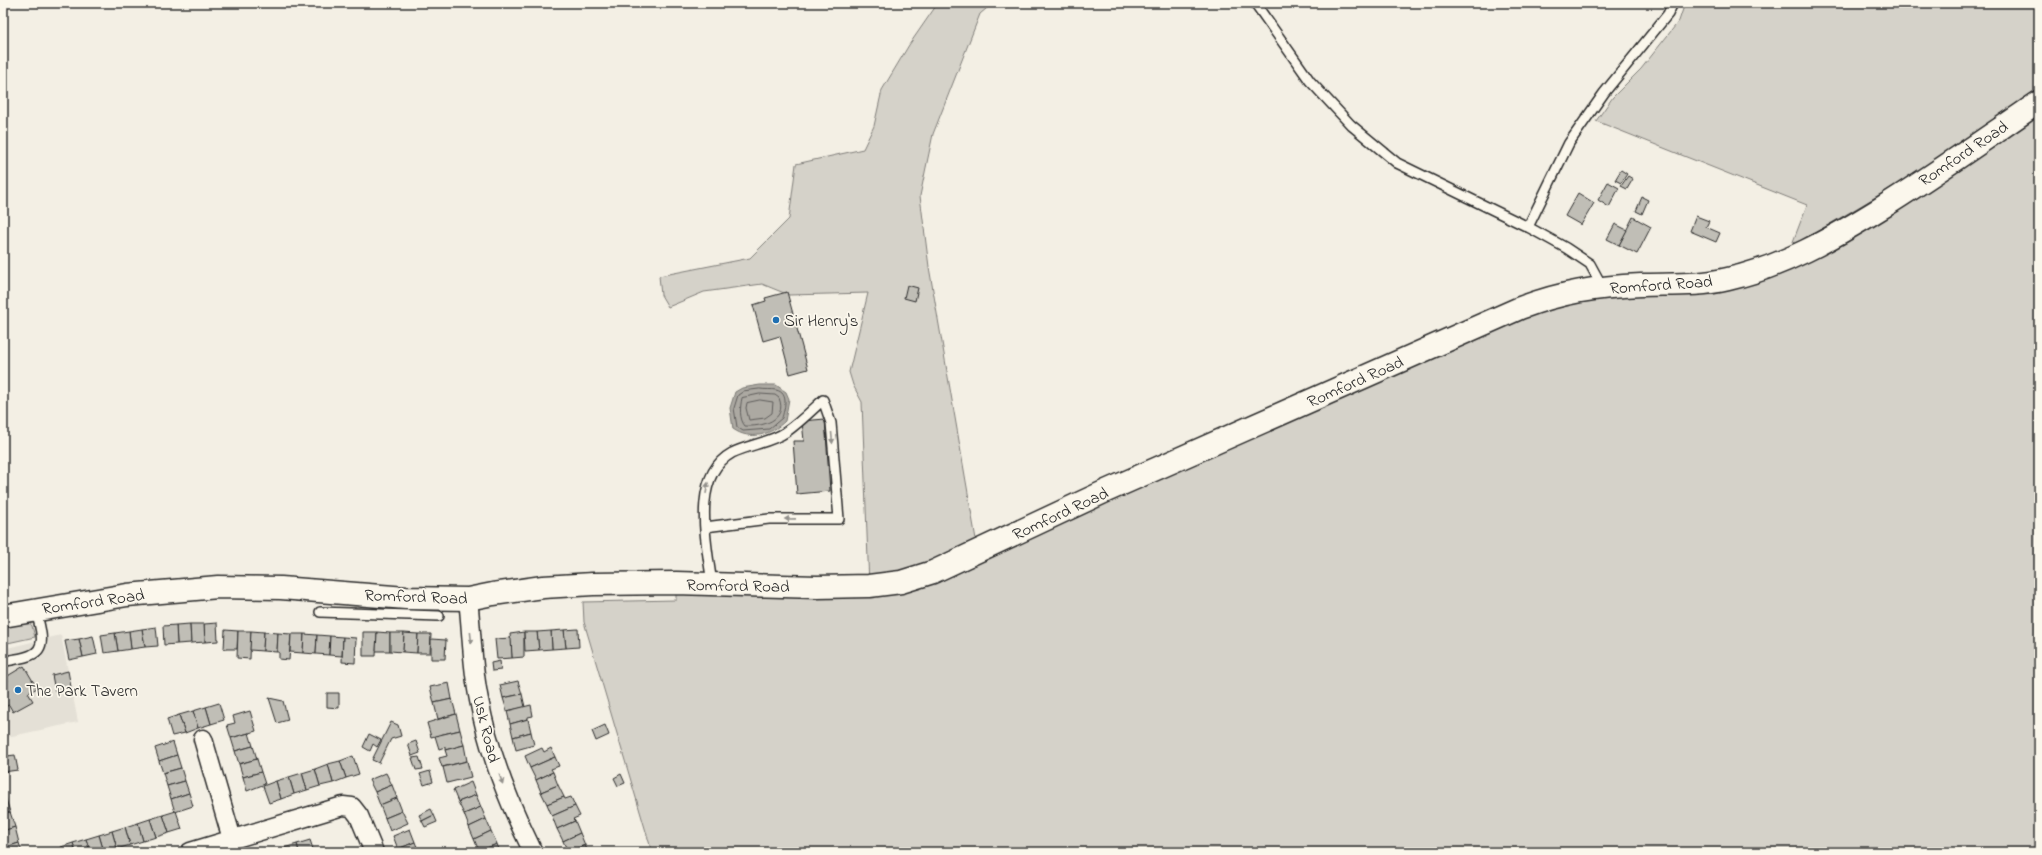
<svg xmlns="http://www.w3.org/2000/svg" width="2042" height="855" viewBox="0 0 2042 855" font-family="'Indie Flower',sans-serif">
<rect width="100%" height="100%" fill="#f3efe4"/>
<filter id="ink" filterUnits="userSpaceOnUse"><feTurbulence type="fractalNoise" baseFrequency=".025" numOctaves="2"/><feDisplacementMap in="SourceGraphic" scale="8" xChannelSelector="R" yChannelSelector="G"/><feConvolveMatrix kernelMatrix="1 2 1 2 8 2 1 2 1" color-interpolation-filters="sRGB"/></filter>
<g filter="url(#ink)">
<!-- built -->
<polygon fill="#e4e0d6" points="61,635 78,722 3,738 3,649"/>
<!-- green -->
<g fill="#d5d2c9" stroke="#807e7a">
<polygon points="938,3 993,3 980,14 933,134 920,196 929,267 978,551 1520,308 1698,284 1809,249 2039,103 2039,852 652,852 584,622 583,602 676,600 676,583 869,586 862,402 853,385 849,372 868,293 789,295 762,284 704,292 668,307 661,295 659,276 750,258 789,219 796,164 863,149 874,126 882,90 909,45"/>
<polygon points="1685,3 2039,3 2039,92 1928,166 1791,247 1807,205 1596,121 1613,97 1641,69 1679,21"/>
<polygon points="29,622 32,626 35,637 3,644 3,623"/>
</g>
<!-- water -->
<path fill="#aca9a2" stroke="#787772" d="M760 385H776L786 392 789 399 785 421C771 435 750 441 733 429L730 408 735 392 742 388Z"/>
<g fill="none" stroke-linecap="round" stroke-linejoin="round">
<!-- shore -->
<g stroke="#5f5d5b" stroke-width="1">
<path d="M760 389C765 390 772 389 776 390 790 393 784 410 782 418L769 429 743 431 737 427 734 408 738 395 744 391Z"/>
<path d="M760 394 775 395 779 398C788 421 761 427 745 426 739 419 740 407 742 398Z"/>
<polygon points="760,400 773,402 772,413 765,418 749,420 746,408 747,403"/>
</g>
</g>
<!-- building -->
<g fill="#c0beb6" stroke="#2b2b2b">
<polygon points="1621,170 1627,174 1621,183 1615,180"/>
<polygon points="1628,176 1633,179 1627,189 1621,186"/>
<polygon points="1608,182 1619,188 1609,207 1598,200"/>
<polygon points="1578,193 1594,203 1581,225 1565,216"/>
<polygon points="1642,197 1648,200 1642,214 1636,211"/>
<polygon points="1696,216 1709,221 1706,227 1720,233 1716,242 1690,231"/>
<polygon points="1633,217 1651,227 1637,254 1619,245"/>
<polygon points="1615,224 1627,230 1619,245 1607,239"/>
<polygon points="907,285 918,288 915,301 904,298"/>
<polygon points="787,292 808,369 790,374 780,336 763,341 753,305 766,301 765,298"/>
<polygon points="825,419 830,491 797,494 793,441 804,441 802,421"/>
<polygon points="217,623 218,641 205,642 204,624"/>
<polygon points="190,624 191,643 177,644 176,625"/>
<polygon points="190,624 204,624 205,642 191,643"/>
<polygon points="176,625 177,644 164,645 163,626"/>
<polygon points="156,627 158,646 145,647 142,629"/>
<polygon points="142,629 145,647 131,649 129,631"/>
<polygon points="578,629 579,647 566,648 564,630"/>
<polygon points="225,630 238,631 237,649 224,649"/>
<polygon points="564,630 566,648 552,649 551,631"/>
<polygon points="129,631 131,649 118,651 115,633"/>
<polygon points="238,631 251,631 250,659 237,658"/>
<polygon points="251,631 264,632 263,651 250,650"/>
<polygon points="551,631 552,649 539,650 537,632"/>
<polygon points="264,632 278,633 277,652 263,651"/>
<polygon points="363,632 377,632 376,656 363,656"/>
<polygon points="377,632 390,633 390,651 376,651"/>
<polygon points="524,632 524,657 512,658 510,634"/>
<polygon points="524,632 537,632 539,650 525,651"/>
<polygon points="115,633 118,651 104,653 101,635"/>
<polygon points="278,633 291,634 289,660 279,659 279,652 277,652"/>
<polygon points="390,633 404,633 403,652 390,651"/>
<polygon points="404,633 418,634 417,653 403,652"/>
<polygon points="291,634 304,634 303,653 290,652"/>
<polygon points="304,634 317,635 316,654 303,653"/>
<polygon points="418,634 431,634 430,653 417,653"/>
<polygon points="317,635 330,636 329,655 316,654"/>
<polygon points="93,636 97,654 83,657 79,639"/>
<polygon points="330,636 343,637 342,656 329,655"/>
<polygon points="343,637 356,638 355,663 342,662"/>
<polygon points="511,638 512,658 497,659 495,639"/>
<polygon points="79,639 83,657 69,660 65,641"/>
<polygon points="431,639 446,640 445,659 431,659"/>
<polygon points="500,661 501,670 492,671 491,663"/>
<polygon points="24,666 37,688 28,693 33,701 13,712 9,705 3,708 3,684 8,681 6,677"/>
<polygon points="68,671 71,687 55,691 52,675"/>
<polygon points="518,681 522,694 503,698 500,685"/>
<polygon points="449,683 452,699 434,703 430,687"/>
<polygon points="327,693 339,693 339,708 327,707"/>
<polygon points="522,694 525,707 507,711 503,698"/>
<polygon points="269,698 283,701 288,720 277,723"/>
<polygon points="452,699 456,714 438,719 434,703"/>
<polygon points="219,703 224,720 211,724 206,707"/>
<polygon points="531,705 533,716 528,717 528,719 510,724 507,711"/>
<polygon points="206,707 211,724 198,728 193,711"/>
<polygon points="193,711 198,728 185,733 179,715"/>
<polygon points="250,711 256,731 231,738 227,725 235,723 233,716"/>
<polygon points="456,714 460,730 431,737 427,723"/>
<polygon points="179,715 185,733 172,736 167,719"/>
<polygon points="528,719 531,732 513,737 510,724"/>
<polygon points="391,722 398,725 401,736 391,739 379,763 372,760"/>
<polygon points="605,725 609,735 596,741 592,731"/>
<polygon points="460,730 464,745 445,750 445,747 439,749 435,736"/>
<polygon points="531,732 534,745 516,750 513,737"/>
<polygon points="249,733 253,746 235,751 231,738"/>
<polygon points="369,734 381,740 377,747 373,744 370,751 363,747"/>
<polygon points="3,741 5,741 7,756 15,755 18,770 3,772"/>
<polygon points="416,741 420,753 412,756 408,744"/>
<polygon points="173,742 177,755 159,761 155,748"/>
<polygon points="464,745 467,761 442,767 439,758 447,756 445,750"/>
<polygon points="253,746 257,759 239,764 235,751"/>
<polygon points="542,748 544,752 551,748 555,757 530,768 525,756"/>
<polygon points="177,755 181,768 163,773 159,761"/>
<polygon points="353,756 359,774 346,778 340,761"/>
<polygon points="419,757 423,769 416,770 412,758"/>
<polygon points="555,757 559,766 551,769 553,772 536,780 530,768"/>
<polygon points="257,759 261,772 243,777 239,764"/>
<polygon points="340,761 346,778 333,783 328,764"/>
<polygon points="467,761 471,777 447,783 443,767"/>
<polygon points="328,764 333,783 320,786 315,769"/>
<polygon points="181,768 185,781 167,786 163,773"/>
<polygon points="315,769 320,786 307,790 302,773"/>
<polygon points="430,771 433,782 424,785 420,774"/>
<polygon points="261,772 265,784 247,791 243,777"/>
<polygon points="553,772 558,785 541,792 536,780"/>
<polygon points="302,773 307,790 294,794 289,777"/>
<polygon points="386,773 392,785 375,792 369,780"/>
<polygon points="621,774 625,783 618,786 614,778"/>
<polygon points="289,777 294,794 281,799 276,781"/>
<polygon points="185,781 189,793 171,799 167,786"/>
<polygon points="276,781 281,799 269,803 263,786"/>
<polygon points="471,782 476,795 458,802 453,790"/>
<polygon points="392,785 397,798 380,805 375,792"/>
<polygon points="558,785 564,797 547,804 541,792"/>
<polygon points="189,793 193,806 175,812 171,799"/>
<polygon points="476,795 481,807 464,814 458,802"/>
<polygon points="3,796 5,796 10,812 3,814"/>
<polygon points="564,797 565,799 571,797 575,806 552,816 547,804"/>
<polygon points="397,798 402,811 385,818 380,805"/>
<polygon points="575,806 580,816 573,819 575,821 557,829 552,816"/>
<polygon points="481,807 486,819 469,827 464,814"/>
<polygon points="431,809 434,815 422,821 419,815"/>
<polygon points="176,811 182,829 169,833 163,815"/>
<polygon points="402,811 408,823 390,831 385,818"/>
<polygon points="10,812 15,827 3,831 3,814"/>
<polygon points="163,815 169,833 156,837 150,819"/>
<polygon points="434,815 437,822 425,827 422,821"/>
<polygon points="150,819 156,837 143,841 138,823"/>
<polygon points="486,819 491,831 474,839 469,827"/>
<polygon points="575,821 580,833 563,841 557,829"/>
<polygon points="138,823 143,841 130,845 125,827"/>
<polygon points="15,827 19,843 3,848 3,831"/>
<polygon points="125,827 130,845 117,849 112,831"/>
<polygon points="410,829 415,842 398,849 393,836"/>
<polygon points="112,831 117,849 104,852 99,835"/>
<polygon points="491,831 497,844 479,851 474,839"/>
<polygon points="580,833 585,845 568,852 563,841"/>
<polygon points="99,835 104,852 90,852 86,839"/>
<polygon points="86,839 90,852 76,852 73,843"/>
<polygon points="310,840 314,852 299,852 297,844"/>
<polygon points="415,842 419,852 399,852 398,849"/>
<polygon points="19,843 22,852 3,852 3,848"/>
<polygon points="73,843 76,852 62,852 61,847"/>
<polygon points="297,844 299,852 285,852 284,848"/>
<polygon points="497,844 500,852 480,852 479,851"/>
<polygon points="585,845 588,852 570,852"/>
</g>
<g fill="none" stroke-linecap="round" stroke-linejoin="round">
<!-- lane casing -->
<g stroke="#2b2b2b" stroke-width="12">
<g id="lane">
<polyline points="1255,3 1310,81 1351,125 1397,163 1528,227 1566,248 1590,264 1603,288"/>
<polyline points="1528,227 1569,143 1604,93 1668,14 1673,3"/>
<path d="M705 527 769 519H839L831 423 823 400C811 411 799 423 786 432 772 442 748 445 732 453 690 476 707 545 712 584"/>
<polyline points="320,612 439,616"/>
<path d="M3 662C12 659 22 659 31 655 49 648 39 625 36 611"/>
</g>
</g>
<!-- street casing -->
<g stroke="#2b2b2b" stroke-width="21">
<g id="street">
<path d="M468 599C472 633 472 667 479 700 489 754 509 803 533 852"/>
<polyline points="203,739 232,839"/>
<polyline points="190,852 343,806 352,807 359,816 374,852"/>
</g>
</g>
<!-- secondary casing -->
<g stroke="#2b2b2b" stroke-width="25">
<path id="secondary" d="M3 616 127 595 218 587 281 588 406 598 468 599 493 594 543 587 593 584 676 583 817 587 869 586 901 582 933 572 1106 491 1520 308C1563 292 1595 287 1641 285 1670 284 1699 286 1728 279 1782 267 1831 239 1878 210 1933 176 1986 138 2039 102"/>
</g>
<!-- lane -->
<use href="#lane" stroke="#fbf7ec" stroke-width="9"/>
<!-- street -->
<use href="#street" stroke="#fbf7ec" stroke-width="18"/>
<!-- secondary -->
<use href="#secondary" stroke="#fbf7ec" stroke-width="22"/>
</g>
<!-- one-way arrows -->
<defs><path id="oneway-solid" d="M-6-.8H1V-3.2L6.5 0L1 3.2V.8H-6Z"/></defs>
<g fill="#93918c">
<use href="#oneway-solid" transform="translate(832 438) rotate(85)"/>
<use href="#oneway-solid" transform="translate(707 488) rotate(-80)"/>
<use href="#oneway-solid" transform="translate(790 519) rotate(179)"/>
<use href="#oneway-solid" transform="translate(471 638) rotate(84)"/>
<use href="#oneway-solid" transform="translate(501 779) rotate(70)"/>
</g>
</g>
<!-- markers -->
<g fill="#1f6fb2" stroke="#fbf7ec" stroke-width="1.5">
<circle cx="776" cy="320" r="4"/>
<circle cx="18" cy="690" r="4"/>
</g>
<g text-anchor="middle" stroke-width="3.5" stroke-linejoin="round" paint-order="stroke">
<!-- street labels -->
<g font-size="17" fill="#2b2b2b" stroke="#fbf7ec">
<text transform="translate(1963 153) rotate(-34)" y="6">Romford Road</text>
<text transform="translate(1661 284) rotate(-4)" y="6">Romford Road</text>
<text transform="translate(1355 381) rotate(-24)" y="6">Romford Road</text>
<text transform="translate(1060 513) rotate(-25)" y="6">Romford Road</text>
<text transform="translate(738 585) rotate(1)" y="6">Romford Road</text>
<text transform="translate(416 596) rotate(2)" y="6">Romford Road</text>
<text transform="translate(93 601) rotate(-8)" y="6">Romford Road</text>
<text transform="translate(487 729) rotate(76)" y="6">Usk Road</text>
</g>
<!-- poi labels -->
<g font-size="17" fill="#2b2b2b" stroke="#fbf7ec" text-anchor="start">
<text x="784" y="326">Sir Henry's</text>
<text x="26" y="696">The Park Tavern</text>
</g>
</g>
<!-- margin -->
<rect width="2042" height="855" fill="none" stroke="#fbf7ec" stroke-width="16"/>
<rect x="8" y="8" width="2026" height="839" fill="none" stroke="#2b2b2b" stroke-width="1.5" filter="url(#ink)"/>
</svg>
